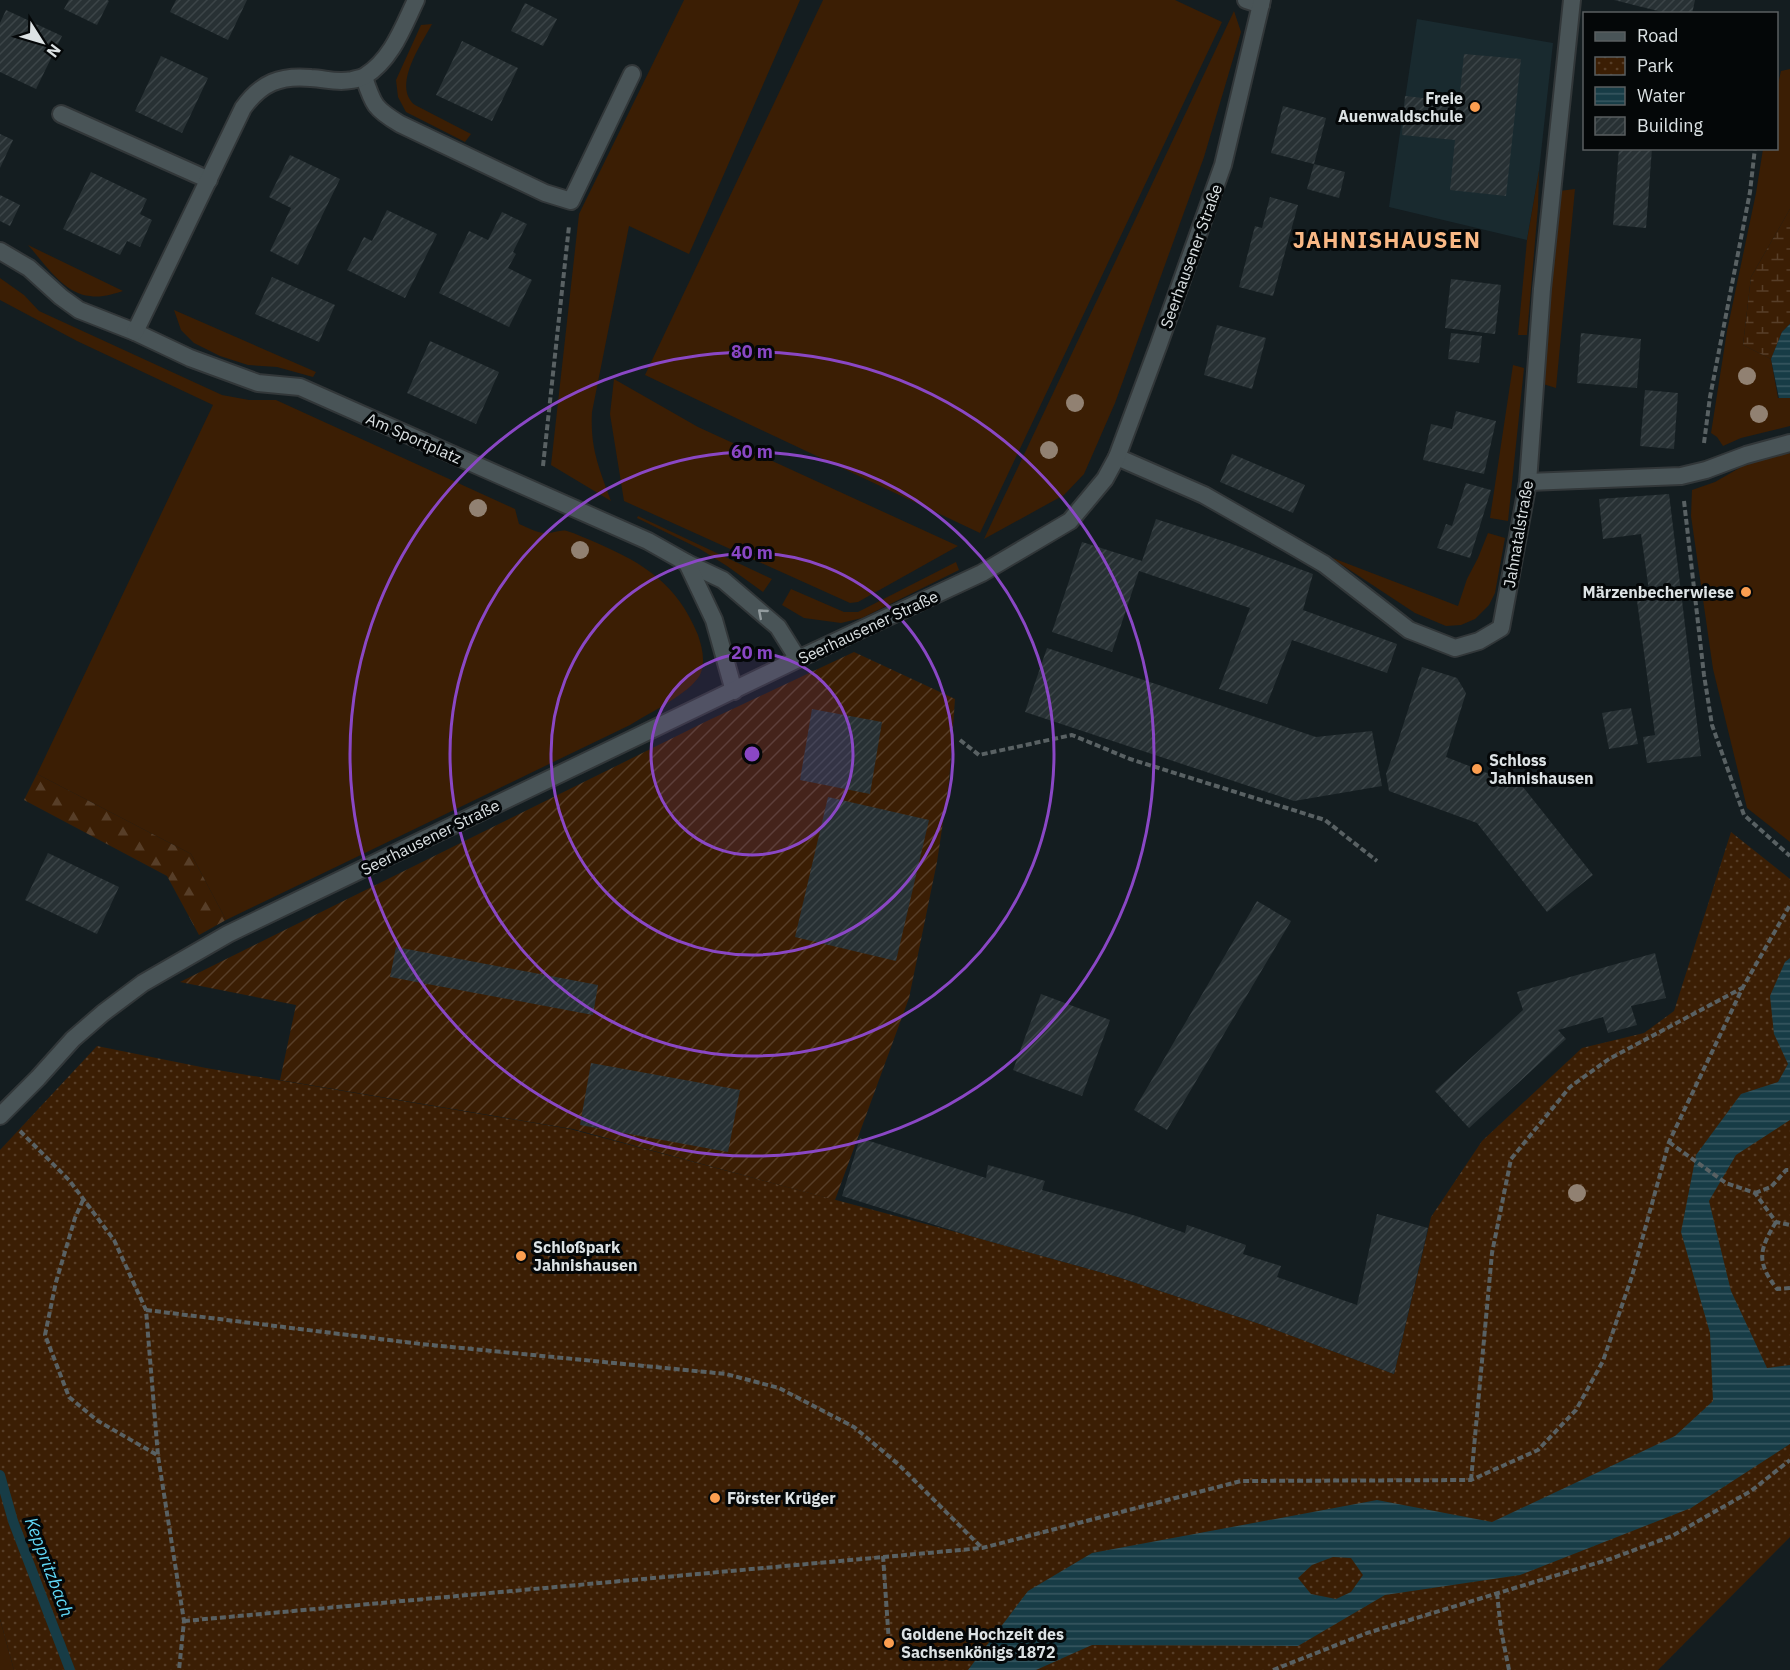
<svg xmlns="http://www.w3.org/2000/svg" width="1790" height="1670" viewBox="0 0 1790 1670" font-family="'IBM Plex Sans',sans-serif">
<defs>
<pattern id="forest-firs" width="22" height="20" patternUnits="userSpaceOnUse" patternTransform="scale(1.5)"><rect width="22" height="20" fill="#3b1e04"/><path d="M5 1l3.5 6h-7zM16 11l3.5 6h-7z" fill="#573e28"/></pattern>
<pattern id="wetland-marsh" width="20" height="14" patternUnits="userSpaceOnUse" patternTransform="scale(1.5)"><rect width="20" height="14" fill="#3b1e04"/><path d="M1 5h8M5 5V1M11 12h8M15 12V8" fill="none" stroke="#573e28"/></pattern>
<pattern id="park-dots" width="8" height="8" patternUnits="userSpaceOnUse" patternTransform="scale(1.5)"><rect width="8" height="8" fill="#3b1e04"/><path d="M2 2h.1M6 6h.1" fill="none" stroke="#573e28" stroke-width="1.8" stroke-linecap="round"/></pattern>
<pattern id="garden-furrows" width="10" height="10" patternUnits="userSpaceOnUse" patternTransform="scale(1.5)"><rect width="10" height="10" fill="#3b1e04"/><path d="M-1 1l2-2M0 10L10 0M9 11l2-2" fill="none" stroke="#573e28"/></pattern>
<pattern id="water-rules" width="6" height="5" patternUnits="userSpaceOnUse" patternTransform="scale(1.5)"><rect width="6" height="5" fill="#173c46"/><path d="M0 2.5h6" fill="none" stroke="#385861"/></pattern>
<pattern id="building-hatch" width="6" height="6" patternUnits="userSpaceOnUse" patternTransform="scale(1.5)"><rect width="6" height="6" fill="#283134"/><path d="M-1 1l2-2M0 6l6-6M5 7l2-2" fill="none" stroke="#3c4548"/></pattern>
</defs>
<rect width="100%" height="100%" fill="#141d20"/>
<!-- built -->
<polygon fill="#192a2f" points="1417,19 1553,43 1539,171 1527,240 1389,207"/>
<!-- grass -->
<g fill="#3b1e04">
<path d="M684 0H800L689 254 629 226 592 412C590 448 599 468 611 501L551 465 579 214Z"/>
<polygon points="823,0 1175,0 1222,22 980,533 645,375"/>
<polygon points="1234,11 1241,32 1204,157 1115,403 1084,474 1064,495 984,539"/>
<path d="M432 24C421 45 392 86 415 105L471 134 465 142 406 112 398 97 396 80 421 25Z"/>
<polygon points="1790,69 1790,209 1751,277 1743,345 1771,359 1778,398 1790,398 1790,426 1741,438 1723,446 1717,437 1711,433 1727,331 1756,193 1763,149 1776,148 1777,88 1781,71"/>
<polygon points="1539,171 1538,207 1527,335 1518,335 1527,240"/>
<polygon points="1575,189 1556,388 1543,384 1559,191"/>
<path d="M28 245 123 291C113 294 101 298 90 296 64 294 45 264 28 245Z"/>
<path d="M0 278 24 295 39 311 222 395 249 400H276L515 509 519 524C527 527 537 533 545 533 552 534 560 529 567 531 577 534 587 539 597 543 645 564 677 584 698 635 702 647 706 662 700 675 689 694 649 713 630 725L226 920 191 854 37 774 213 405 77 341 0 300Z"/>
<polygon points="174,310 316,372 313,377 277,367 248,365 220,356 194,343 181,330"/>
<polygon points="1513,365 1524,368 1508,521 1490,518"/>
<polygon points="614,379 698,427 958,546 858,602 850,603 624,501 610,414"/>
<polygon points="1790,453 1790,842 1747,808 1713,669 1691,516 1692,490 1715,482 1748,463"/>
<polygon points="638,516 772,579 763,592 727,566 700,549 637,518"/>
<polygon points="1488,533 1505,538 1495,593 1489,605 1475,619 1461,625 1446,626 1415,613 1330,557 1458,606 1467,579 1478,558"/>
<polygon points="956,562 959,570 862,618 841,623 804,618 782,605 791,589 844,612 858,612"/>
<polygon points="0,1619 14,1670 0,1670"/>
</g>
<!-- forest -->
<polygon fill="url(#forest-firs)" points="37,774 191,854 226,920 199,935 167,876 24,800"/>
<!-- wetland -->
<polygon fill="url(#wetland-marsh)" points="1790,209 1790,324 1782,332 1771,359 1743,345 1751,277"/>
<!-- park -->
<polygon fill="url(#park-dots)" points="1731,832 1790,879 1790,1537 1658,1670 14,1670 0,1619 0,1150 97,1046 206,1068 570,1129 967,1235 1118,1277 1260,1324 1394,1374 1431,1217 1482,1141 1582,1048 1644,1033 1674,1011"/>
<!-- garden -->
<polygon fill="url(#garden-furrows)" points="854,652 955,699 949,782 937,862 909,998 835,1200 573,1129 280,1080 296,1005 180,982 707,721"/>
<!-- water -->
<g fill="url(#water-rules)" fill-rule="evenodd">
<polygon points="1790,324 1790,398 1779,398 1771,359 1782,332"/>
<path d="M1790 958V1120L1736 1155 1709 1201 1731 1291 1767 1368 1790 1365V1444L1691 1508 1520 1575 1385 1595 1298 1646 1092 1645 1036 1670H968L1028 1591 1092 1553 1377 1500 1492 1522 1675 1436 1713 1401 1710 1333 1681 1232 1696 1155 1741 1094 1778 1082 1788 1064 1774 1034 1770 996 1785 962ZM1333 1557 1351 1558 1363 1575 1351 1592 1336 1599 1311 1594 1298 1578 1312 1565Z"/>
</g>
<g fill="none" stroke-linecap="round" stroke-linejoin="round">
<!-- stream -->
<polyline stroke="#173c46" stroke-width="10" points="0,1475 13,1521 70,1670"/>
</g>
<!-- building -->
<g fill="url(#building-hatch)">
<polygon points="69,0 107,0 109,1 97,25 64,9"/>
<polygon points="176,0 247,0 228,40 170,12"/>
<polygon points="1614,0 1695,0 1692,14 1670,14"/>
<polygon points="525,3 557,19 543,46 511,31"/>
<polygon points="6,10 62,36 36,89 0,72 0,23"/>
<polygon points="462,41 518,68 492,121 436,95"/>
<polygon points="1464,54 1521,59 1506,196 1450,190 1455,140 1402,135 1405,96 1459,102"/>
<polygon points="161,56 208,78 182,133 135,111"/>
<polygon points="1283,106 1326,118 1314,164 1271,153"/>
<polygon points="0,134 13,140 0,168"/>
<polygon points="1619,148 1652,148 1646,228 1613,225"/>
<polygon points="290,155 340,179 298,265 270,251 291,208 269,197"/>
<polygon points="1314,164 1345,172 1339,198 1307,189"/>
<polygon points="91,172 147,199 140,214 152,220 140,247 127,241 120,255 63,229"/>
<polygon points="0,195 20,205 10,226 0,221"/>
<polygon points="1270,197 1298,205 1273,296 1239,287 1255,226 1262,228"/>
<polygon points="387,210 437,234 405,298 347,270 364,237 372,241"/>
<polygon points="502,212 527,224 513,252 516,254 508,268 532,280 509,327 439,293 469,231 488,240"/>
<polygon points="272,277 335,305 319,342 255,314"/>
<polygon points="1451,279 1501,285 1495,334 1445,328"/>
<polygon points="1217,325 1266,338 1252,389 1204,375"/>
<polygon points="1451,333 1482,336 1479,363 1448,359"/>
<polygon points="1581,333 1641,339 1637,388 1577,383"/>
<polygon points="430,341 499,372 476,424 407,393"/>
<polygon points="1645,390 1678,393 1674,449 1640,446"/>
<polygon points="1456,411 1496,421 1484,474 1423,460 1431,424 1452,429"/>
<polygon points="1232,454 1305,485 1293,513 1220,482"/>
<polygon points="1466,483 1491,490 1470,558 1437,548 1446,524 1452,526"/>
<polygon points="1669,494 1701,756 1647,763 1643,737 1655,735 1636,593 1649,591 1641,534 1603,539 1599,499"/>
<polygon points="1156,519 1232,544 1313,574 1303,610 1397,644 1387,673 1292,640 1267,704 1219,689 1250,608 1139,571 1112,652 1052,632 1082,542 1142,561"/>
<polygon points="1047,648 1316,737 1372,731 1382,786 1294,801 1025,712"/>
<polygon points="1422,667 1457,678 1466,693 1446,757 1523,787 1593,875 1547,912 1477,823 1389,791 1386,774 1398,741"/>
<polygon points="1631,708 1638,744 1609,749 1602,713"/>
<polygon points="812,709 882,722 870,794 800,780"/>
<polygon points="828,797 929,820 896,961 795,937"/>
<polygon points="48,853 119,887 97,934 25,900"/>
<polygon points="1257,901 1291,921 1167,1130 1134,1110"/>
<polygon points="396,947 598,985 593,1015 390,977"/>
<polygon points="1655,953 1666,998 1631,1006 1637,1025 1608,1033 1603,1017 1558,1030 1566,1039 1469,1128 1435,1091 1523,1010 1517,992"/>
<polygon points="1041,994 1110,1020 1082,1096 1013,1070"/>
<polygon points="591,1063 740,1090 728,1152 580,1125"/>
<polygon points="860,1138 986,1178 988,1165 1045,1181 1042,1190 1136,1216 1185,1233 1187,1225 1246,1245 1243,1254 1281,1266 1277,1277 1357,1305 1377,1214 1428,1228 1394,1374 1260,1324 1118,1277 967,1235 842,1196"/>
</g>
<g fill="none" stroke-linecap="round" stroke-linejoin="round">
<!-- service casing -->
<g stroke="#323739" stroke-width="20">
<path id="service" d="M364 77C373 105 375 109 400 124L545 193 571 201 632 74"/>
</g>
<!-- minor casing -->
<g stroke="#323739" stroke-width="20">
<g id="minor">
<polyline points="1246,0 1261,5"/>
<polyline points="61,114 209,180"/>
<polyline points="0,251 29,268 61,297 79,310 135,332 190,358 258,383 300,387 648,541 687,563 723,580 778,627 798,659"/>
<path d="M135 332 243 108C261 83 280 75 311 78 327 79 336 83 352 80 356 79 362 78 365 76 392 59 403 27 416 0"/>
<polyline points="1117,457 1204,495 1288,543 1324,564 1409,630 1455,648 1479,641 1501,628 1528,482 1542,289 1572,0"/>
<polyline points="1528,482 1681,476 1706,470 1746,455 1790,443"/>
<polyline points="687,563 714,620 734,691"/>
<polyline points="0,1116 38,1078 73,1039 103,1013 143,983 228,934 798,659 982,573 1070,521 1105,479 1117,457 1159,344 1223,165 1262,0"/>
</g>
</g>
<!-- path -->
<g stroke="#596163" stroke-width="4" stroke-dasharray="6 3" stroke-linecap="butt">
<polyline points="1704,443 1710,397 1750,192 1755,148"/>
<polyline points="543,466 569,226"/>
<polyline points="1684,501 1704,675 1712,725 1744,815 1790,856"/>
<polyline points="960,740 979,755 1072,735 1130,759 1325,820 1377,861"/>
<polyline points="20,1131 69,1180 114,1240 146,1310 158,1456 184,1621 179,1670"/>
<polyline points="1669,1142 1726,1183 1755,1193 1776,1222 1790,1225"/>
<polyline points="1755,1193 1771,1187 1786,1170 1790,1170"/>
<polyline points="83,1200 75,1218 56,1282 45,1335 69,1397 98,1421 157,1455"/>
<path d="M1776 1222C1759 1250 1756 1262 1777 1289L1790 1288"/>
<polyline points="146,1310 421,1344 726,1374 779,1388 854,1427 898,1464 981,1547"/>
<polyline points="1471,1480 1492,1253 1511,1159 1570,1087 1609,1059 1742,988"/>
<polyline points="883,1556 889,1643"/>
<polyline points="1497,1593 1501,1630 1509,1670"/>
<polyline points="184,1621 982,1548 1241,1481 1471,1480 1538,1450 1576,1410 1603,1361 1632,1276 1669,1142 1743,987 1790,905"/>
<polyline points="1273,1670 1367,1633 1610,1559 1672,1536 1751,1491 1790,1460"/>
</g>
<!-- service -->
<use href="#service" stroke="#495457" stroke-width="16"/>
<!-- minor -->
<use href="#minor" stroke="#495457" stroke-width="16"/>
</g>
<!-- trees -->
<g fill="#918172">
<circle cx="1747" cy="376" r="9"/>
<circle cx="1075" cy="403" r="9"/>
<circle cx="1759" cy="414" r="9"/>
<circle cx="1049" cy="450" r="9"/>
<circle cx="478" cy="508" r="9"/>
<circle cx="580" cy="550" r="9"/>
<circle cx="1577" cy="1193" r="9"/>
</g>
<!-- one-way arrows -->
<defs><path id="oneway-chevron" d="M-2-3.5L2.5 0L-2 3.5" fill="none" stroke-width="1.6" stroke-linecap="round" stroke-linejoin="round" transform="scale(1.5)"/></defs>
<use stroke="#929b9e" href="#oneway-chevron" transform="translate(762 613) rotate(-139)"/>
<!-- distance rings -->
<circle cx="752" cy="754" r="101" fill="#8a47c5" fill-opacity=".12"/>
<g fill="none" stroke="#8a47c5" stroke-width="3">
<circle cx="752" cy="754" r="101"/>
<circle cx="752" cy="754" r="201"/>
<circle cx="752" cy="754" r="302"/>
<circle cx="752" cy="754" r="402"/>
</g>
<!-- markers -->
<g fill="#fb9e50" stroke="#040708" stroke-width="2">
<circle cx="1475" cy="107" r="6"/>
<circle cx="1746" cy="592" r="6"/>
<circle cx="1477" cy="769" r="6"/>
<circle cx="521" cy="1256" r="6"/>
<circle cx="715" cy="1498" r="6"/>
<circle cx="889" cy="1643" r="6"/>
</g>
<g text-anchor="middle" stroke-width="6" stroke-linejoin="round" paint-order="stroke">
<!-- poi labels -->
<g font-size="16" font-weight="bold" fill="#dce2e4" stroke="#040708" text-anchor="start">
<text x="1463" y="104" text-anchor="end">Freie<tspan x="1463" dy="18">Auenwaldschule</tspan></text>
<text x="1734" y="598" text-anchor="end">Märzenbecherwiese</text>
<text x="1489" y="766">Schloss<tspan x="1489" dy="18">Jahnishausen</tspan></text>
<text x="533" y="1253">Schloßpark<tspan x="533" dy="18">Jahnishausen</tspan></text>
<text x="727" y="1504">Förster Krüger</text>
<text x="901" y="1640">Goldene Hochzeit des<tspan x="901" dy="18">Sachsenkönigs 1872</tspan></text>
</g>
<!-- street labels -->
<g font-size="16" fill="#dce2e4" stroke="#040708">
<text transform="translate(1191 256) rotate(-70)" y="6">Seerhausener Straße</text>
<text transform="translate(414 438) rotate(24)" y="6">Am Sportplatz</text>
<text transform="translate(1518 534) rotate(-80)" y="6">Jahnatalstraße</text>
<text transform="translate(868 627) rotate(-25)" y="6">Seerhausener Straße</text>
<text transform="translate(430 837) rotate(-26)" y="6">Seerhausener Straße</text>
</g>
<!-- water labels -->
<g font-size="18" font-style="italic" fill="#61d8f7" stroke="#040708">
<text transform="translate(49 1567) rotate(69)" y="6">Keppritzbach</text>
</g>
<!-- district labels -->
<g font-size="22" font-weight="bold" letter-spacing="1.5" fill="#f9b885" stroke="#040708">
<text x="1387" y="248">JAHNISHAUSEN</text>
</g>
</g>
<circle cx="752" cy="754" r="9" fill="#8a47c5" stroke="#040708" stroke-width="3"/>
<g font-size="18" text-anchor="middle" font-weight="bold" fill="#8a47c5" stroke="#040708" stroke-width="6" stroke-linejoin="round" paint-order="stroke">
<text x="752" y="358">80 m</text>
<text x="752" y="458">60 m</text>
<text x="752" y="559">40 m</text>
<text x="752" y="659">20 m</text>
</g>
<!-- legend -->
<rect x="1583" y="12" width="195" height="138" fill="#040708" stroke="#5a5f60" stroke-width="1.5"/>
<rect x="1595" y="32" width="30" height="9" fill="#495457" stroke="#5a5f60" stroke-width="1.5"/>
<text x="1637" y="42" font-size="18" fill="#dce2e4">Road</text>
<rect x="1595" y="57" width="30" height="18" fill="url(#park-dots)" stroke="#5a5f60" stroke-width="1.5"/>
<text x="1637" y="72" font-size="18" fill="#dce2e4">Park</text>
<rect x="1595" y="87" width="30" height="18" fill="url(#water-rules)" stroke="#5a5f60" stroke-width="1.5"/>
<text x="1637" y="102" font-size="18" fill="#dce2e4">Water</text>
<rect x="1595" y="117" width="30" height="18" fill="url(#building-hatch)" stroke="#5a5f60" stroke-width="1.5"/>
<text x="1637" y="132" font-size="18" fill="#dce2e4">Building</text>
<!-- north arrow -->
<g transform="translate(42 42) rotate(127)" stroke="#040708" stroke-width="4.5" paint-order="stroke">
<path d="M0-4.5L10 22L0 15L-10 22Z" fill="#dce2e4"/>
<text y="-9" font-size="16" font-weight="bold" text-anchor="middle" fill="#dce2e4">N</text>
</g>
</svg>
